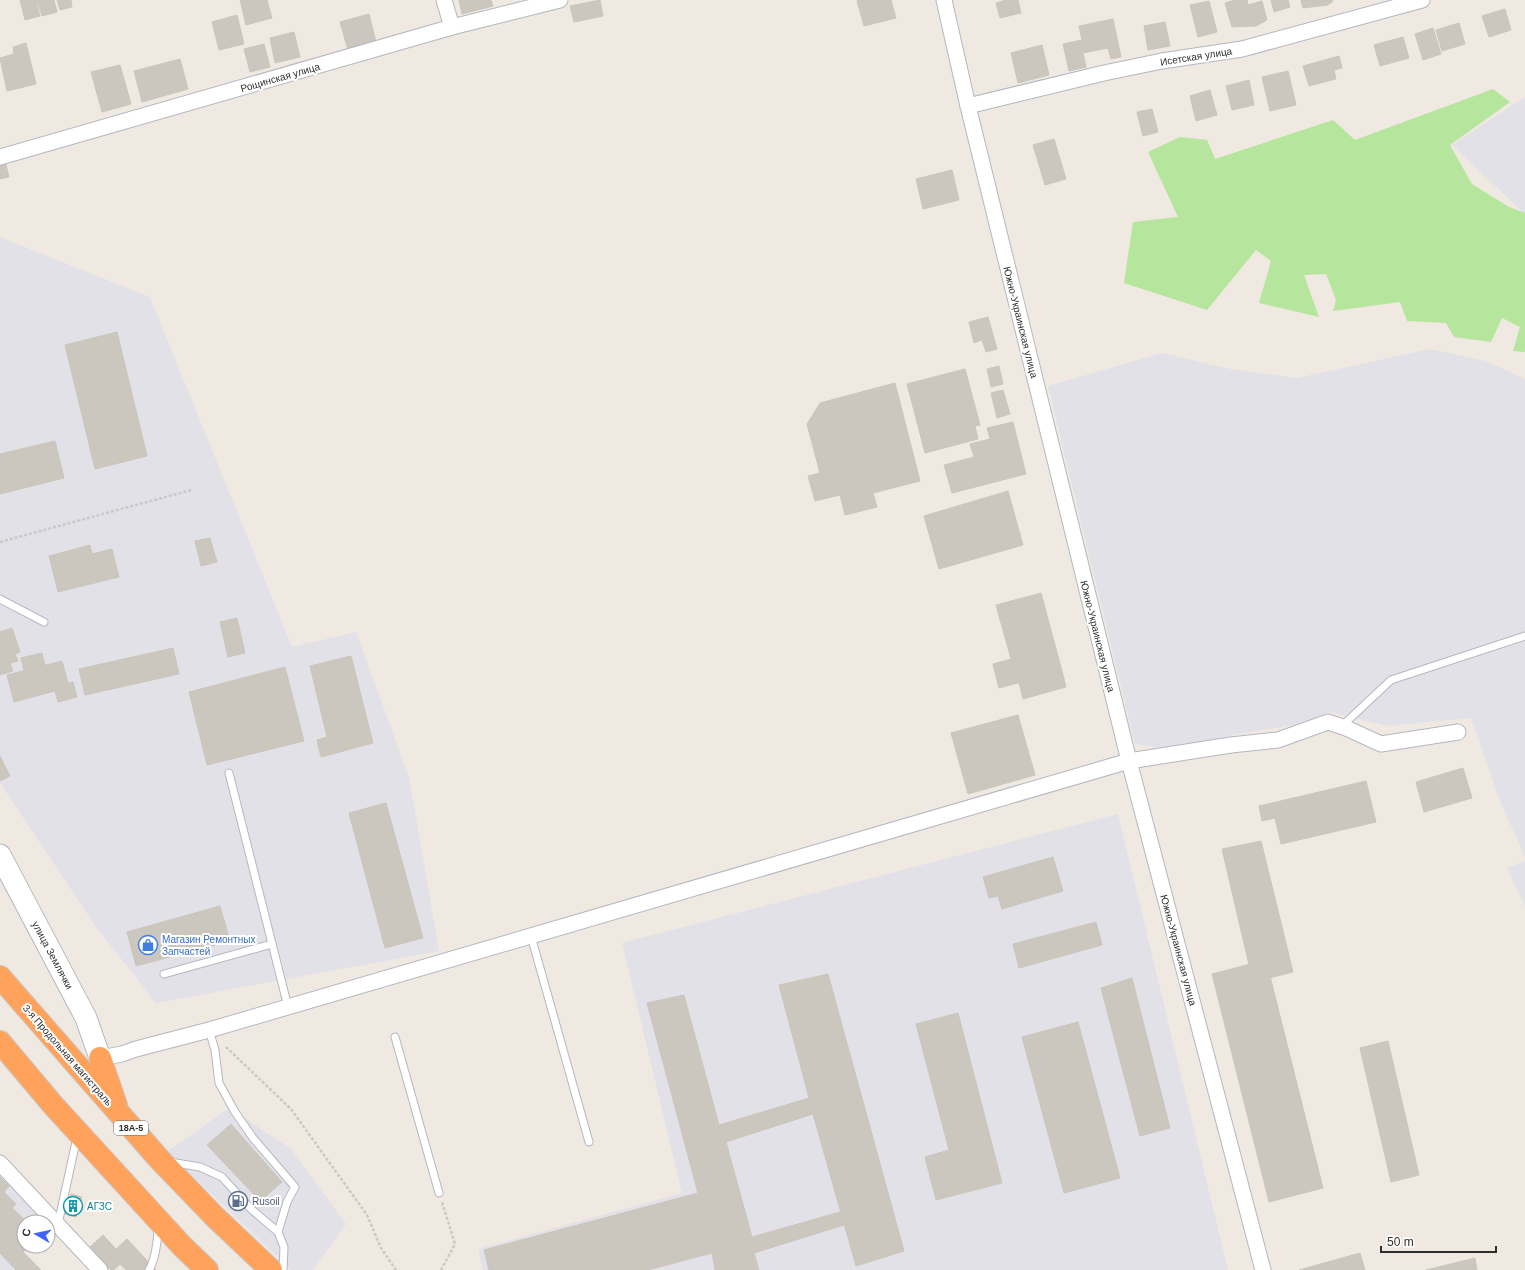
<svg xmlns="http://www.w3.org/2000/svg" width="1525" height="1270" viewBox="0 0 1525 1270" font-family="Arial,sans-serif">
<rect width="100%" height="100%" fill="#efe9e1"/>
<!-- industrial -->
<g fill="#e3e1e8">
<polygon points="1525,97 1525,214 1452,145"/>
<polygon points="0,237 150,297 292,647 356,632 409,777 439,951 156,1003 96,927 0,783"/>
<polygon points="1430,349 1486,361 1525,379 1525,857 1500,801 1471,718 1386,726 1331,712 1293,725 1231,735 1179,750 1135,744 1048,386 1162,353 1230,369 1297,378"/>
<polygon points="1118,814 1228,1270 483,1270 478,1249 682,1193 622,943"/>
<polygon points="1525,861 1525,906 1507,868"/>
<polygon points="229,1108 290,1148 346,1224 313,1270 291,1270 167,1152"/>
<polygon points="0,1169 46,1222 24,1222 24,1246 30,1246 24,1252 41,1270 0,1270"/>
</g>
<!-- green -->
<polygon fill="#b6e59e" points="1493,89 1510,102 1450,145 1472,184 1509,207 1525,213 1525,352 1513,351 1520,327 1502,318 1491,342 1454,337 1446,323 1407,321 1400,302 1333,311 1336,300 1326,274 1304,275 1319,317 1259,303 1271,261 1256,250 1207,310 1124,283 1133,222 1178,217 1148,152 1180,137 1207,140 1215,159 1333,120 1355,140"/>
<!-- building -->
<g fill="#cbc7bf" stroke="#cbc5ba">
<polygon points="20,0 36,0 40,16 25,20"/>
<polygon points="37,0 54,0 57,12 42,16"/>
<polygon points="57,0 71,0 72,7 60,10"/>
<polygon points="240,0 267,0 272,18 246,25"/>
<polygon points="459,0 491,0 493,6 462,14"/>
<polygon points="600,0 603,16 574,22 570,6"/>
<polygon points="860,0 891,0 896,18 864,26 857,1"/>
<polygon points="1006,0 1018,0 1021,13 1000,18 996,3"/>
<polygon points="1235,0 1247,0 1248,5 1262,1 1267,20 1256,26 1232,27 1225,3"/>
<polygon points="1271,0 1288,0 1290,7 1274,12"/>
<polygon points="1301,0 1332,0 1333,1 1328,5 1303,8"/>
<polygon points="1209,1 1217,32 1198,37 1190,5"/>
<polygon points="1505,9 1511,30 1489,37 1482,16"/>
<polygon points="369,14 376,42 348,50 340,22"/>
<polygon points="237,15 244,44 219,50 212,22"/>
<polygon points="1113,19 1121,57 1111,59 1108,48 1083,53 1086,67 1069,71 1063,44 1082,40 1079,26"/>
<polygon points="1165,22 1170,46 1148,50 1144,26"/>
<polygon points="1459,23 1465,44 1442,51 1436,30"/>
<polygon points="1433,28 1441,54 1423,60 1415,34"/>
<polygon points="294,32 300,57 275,63 270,38"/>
<polygon points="1403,37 1409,58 1380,66 1374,45"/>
<polygon points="26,43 36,84 7,91 0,58 14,54 13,47"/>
<polygon points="264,44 270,67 250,72 244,49"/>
<polygon points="1042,45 1049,75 1018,83 1011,53"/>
<polygon points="1339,56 1342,68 1334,70 1336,79 1309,86 1303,66"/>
<polygon points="180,59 188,89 142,102 134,71"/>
<polygon points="120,65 131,104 102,112 91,72"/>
<polygon points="1288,71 1296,105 1270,111 1262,77"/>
<polygon points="1249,80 1254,105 1232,110 1226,86"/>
<polygon points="1210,90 1217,115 1196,121 1190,96"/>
<polygon points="1152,109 1158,132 1143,136 1137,112"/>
<polygon points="1054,139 1066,179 1045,185 1033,145"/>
<polygon points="5,161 9,177 0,179 0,162"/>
<polygon points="952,170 959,200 923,209 916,179"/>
<polygon points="988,317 997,349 986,352 982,340 974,343 969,322"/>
<polygon points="117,332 147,456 95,469 65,345"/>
<polygon points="999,366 1003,384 991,387 987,369"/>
<polygon points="965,369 980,425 975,426 978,439 925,453 907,384"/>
<polygon points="895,383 920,481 873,493 877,507 845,515 840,495 815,501 808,476 820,473 807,424 820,403"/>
<polygon points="1003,390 1010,414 997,418 991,393"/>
<polygon points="1013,422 1026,474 952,493 944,465 974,457 970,444 990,439 987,428"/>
<polygon points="55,441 64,478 0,494 0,454"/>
<polygon points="1008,491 1023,545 939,569 924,516"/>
<polygon points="210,538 217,562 201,566 195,541"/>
<polygon points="90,545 92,554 112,549 119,577 58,592 49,556"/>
<polygon points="1041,593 1062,671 999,688 993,664 1011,659 996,605"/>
<polygon points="237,618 245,653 228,657 220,622"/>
<polygon points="12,628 20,652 15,654 18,661 10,663 13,671 0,675 0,632"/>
<polygon points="173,648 179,674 85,695 79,669"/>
<polygon points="42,653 45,665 24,670 21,658"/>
<polygon points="351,656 373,743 321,757 317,740 327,737 310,666"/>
<polygon points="62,661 68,683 73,682 77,697 58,702 55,691 14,702 7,675"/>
<polygon points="285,667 304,741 207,765 189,692"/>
<polygon points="1062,671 1066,687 1023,699 1019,683"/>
<polygon points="1018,715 1035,775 968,794 951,733"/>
<polygon points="0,756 10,776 0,781"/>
<polygon points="1463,768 1472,798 1424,812 1416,782"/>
<polygon points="1366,781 1376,822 1281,844 1275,818 1262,821 1259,806"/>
<polygon points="386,803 423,938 385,948 349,813"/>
<polygon points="1261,841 1293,972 1253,982 1222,849"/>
<polygon points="1053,857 1063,891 1002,909 998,896 989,898 983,877"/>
<polygon points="220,906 230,941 136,966 127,932"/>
<polygon points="1096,922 1102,945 1019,968 1013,944"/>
<polygon points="1266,960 1323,1188 1269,1202 1212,974"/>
<polygon points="828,974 904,1251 856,1266 813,1114 726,1142 752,1237 840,1212 844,1225 754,1253 759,1270 715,1270 712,1253 648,1270 489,1270 484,1250 698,1193 647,1003 684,995 719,1125 809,1098 779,985"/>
<polygon points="1132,978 1170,1128 1140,1136 1101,988"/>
<polygon points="958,1013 1002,1183 936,1200 925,1157 949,1150 916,1024"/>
<polygon points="1078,1022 1120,1178 1064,1193 1022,1037"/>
<polygon points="1388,1041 1419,1175 1391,1182 1360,1048"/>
<polygon points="231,1124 282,1182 260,1201 207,1145"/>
<polygon points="0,1177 9,1186 4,1192 16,1204 12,1208 27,1222 24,1222 24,1246 29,1246 23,1252 41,1270 16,1270 0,1253"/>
<polygon points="71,1194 82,1197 76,1217 65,1214"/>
<polygon points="103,1235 116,1249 127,1239 156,1270 126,1270 120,1264 114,1270 111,1270 90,1247"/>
<polygon points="1360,1253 1365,1270 1299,1270"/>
<polygon points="1475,1258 1477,1270 1426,1270"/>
</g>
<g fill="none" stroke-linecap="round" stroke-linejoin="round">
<!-- lane casing -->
<g stroke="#b4b7c1" stroke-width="9">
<g id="lane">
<polyline points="0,599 44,622"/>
<polyline points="1342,726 1391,680 1525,636"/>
<polyline points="229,773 288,1007"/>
<polyline points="531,936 589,1142"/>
<polyline points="164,974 272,944"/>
<polyline points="209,1030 215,1050 219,1083 235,1112 253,1138 295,1187 287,1202 278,1232"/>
<polyline points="395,1037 439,1193"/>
<polyline points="170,1162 200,1167 222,1177 251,1209 278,1232 284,1247 283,1270"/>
<polyline points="58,1224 77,1137"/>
<path d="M149 1270C155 1261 158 1239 158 1228"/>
</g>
</g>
<!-- street casing -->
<g stroke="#b4b7c1" stroke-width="17">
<g id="street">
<polyline points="444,0 452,27"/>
<polyline points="944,0 968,106 1129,761 1263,1270"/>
<polyline points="968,106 1104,73 1162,61 1242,49 1422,0"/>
<polyline points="0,157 452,27 560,0"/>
<polyline points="100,1058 122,1054 136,1049 209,1030 1129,761 1231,745 1278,740 1328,722 1346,728 1381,744 1458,732"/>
<polyline points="0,1163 100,1270"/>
</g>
</g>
<!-- secondary casing -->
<g stroke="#b4b7c1" stroke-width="23">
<polyline id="secondary" points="0,855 86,1018 100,1058"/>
</g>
<!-- highway casing -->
<g stroke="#c9c9c9" stroke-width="24">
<g id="highway">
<polyline points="0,977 160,1160 215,1217 271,1270"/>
<polyline points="0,1042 53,1105 182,1246 207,1270"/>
<polyline points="100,1058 116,1105"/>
</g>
</g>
<!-- path -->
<g stroke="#c9c9c9" stroke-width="2.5" stroke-dasharray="3 2" stroke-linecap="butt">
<polyline points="0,542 191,490"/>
<polyline points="226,1047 291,1109 367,1215 381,1248 396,1270"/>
<polyline points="441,1270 455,1244 442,1202"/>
</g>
<!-- lane -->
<use href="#lane" stroke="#fff" stroke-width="7"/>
<!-- street -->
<use href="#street" stroke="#fff" stroke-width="15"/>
<!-- secondary -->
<use href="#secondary" stroke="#fff" stroke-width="21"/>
<!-- highway -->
<use href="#highway" stroke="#ffa35c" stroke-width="22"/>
</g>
<!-- icons -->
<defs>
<g id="shop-ring" transform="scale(1)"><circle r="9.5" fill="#fff" stroke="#3f7fe0" stroke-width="1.5"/><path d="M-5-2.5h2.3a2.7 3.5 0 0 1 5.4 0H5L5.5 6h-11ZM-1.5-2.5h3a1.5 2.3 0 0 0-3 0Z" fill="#3f7fe0"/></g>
<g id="fuel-ring" transform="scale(1)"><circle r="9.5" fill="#fff" stroke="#5c6f8a" stroke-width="1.5"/><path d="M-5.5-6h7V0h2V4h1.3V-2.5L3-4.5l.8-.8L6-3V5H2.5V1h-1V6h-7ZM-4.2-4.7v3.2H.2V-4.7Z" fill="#5c6f8a"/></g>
<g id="building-ring" transform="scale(1)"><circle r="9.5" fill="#fff" stroke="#0f9aa8" stroke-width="1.5"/><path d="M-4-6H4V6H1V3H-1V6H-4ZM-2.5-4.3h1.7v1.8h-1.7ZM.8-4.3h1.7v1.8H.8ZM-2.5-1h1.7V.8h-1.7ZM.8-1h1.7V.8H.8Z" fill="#0f9aa8"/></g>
</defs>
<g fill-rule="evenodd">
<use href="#shop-ring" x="148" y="945"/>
<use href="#fuel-ring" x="238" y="1201"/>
<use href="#building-ring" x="73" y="1206"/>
</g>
<g text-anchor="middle" stroke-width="4" stroke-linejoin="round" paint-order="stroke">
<!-- shield labels -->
<rect fill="#fff" stroke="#6d6d6d" stroke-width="1" x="114" y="1121" width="34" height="14" rx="3"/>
<g font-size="9" font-weight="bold" fill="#2e2e2e">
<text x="131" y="1131">18А-5</text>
</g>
<!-- street labels -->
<g font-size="10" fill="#2e2e2e" stroke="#fff">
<text transform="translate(1196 56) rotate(-9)" y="4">Исетская улица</text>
<text transform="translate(280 77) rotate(-16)" y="4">Рощинская улица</text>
<text transform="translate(1021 322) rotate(76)" y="4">Южно-Украинская улица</text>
<text transform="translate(1098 636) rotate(76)" y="4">Южно-Украинская улица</text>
<text transform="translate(1179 950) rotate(75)" y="4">Южно-Украинская улица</text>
<text transform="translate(53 955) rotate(62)" y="4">улица Землячки</text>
<text transform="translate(68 1055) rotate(49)" y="4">3-я Продольная магистраль</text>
</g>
<!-- shop labels -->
<g font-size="10" fill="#366cbe" stroke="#fff" text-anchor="start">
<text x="162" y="943">Магазин Ремонтных<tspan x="162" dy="12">Запчастей</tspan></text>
</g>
<!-- service labels -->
<g font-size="10" fill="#4e5e75" stroke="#fff" text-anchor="start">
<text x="252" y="1205">Rusoil</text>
</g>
<!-- culture labels -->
<g font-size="10" fill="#0d838f" stroke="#fff" text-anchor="start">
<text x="87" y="1210">АГЗС</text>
</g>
</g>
<!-- north arrow -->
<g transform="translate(36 1234) rotate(279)"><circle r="19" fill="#ffffff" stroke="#ababab"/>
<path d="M0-3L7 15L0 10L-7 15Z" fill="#4264fb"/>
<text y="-6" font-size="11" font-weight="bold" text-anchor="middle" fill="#2e2e2e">С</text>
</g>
<!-- scale -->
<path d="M1381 1246v6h115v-6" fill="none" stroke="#2e2e2e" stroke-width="2"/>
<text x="1387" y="1246" font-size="12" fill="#2e2e2e" stroke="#ffffff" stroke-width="3" paint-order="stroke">50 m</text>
</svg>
